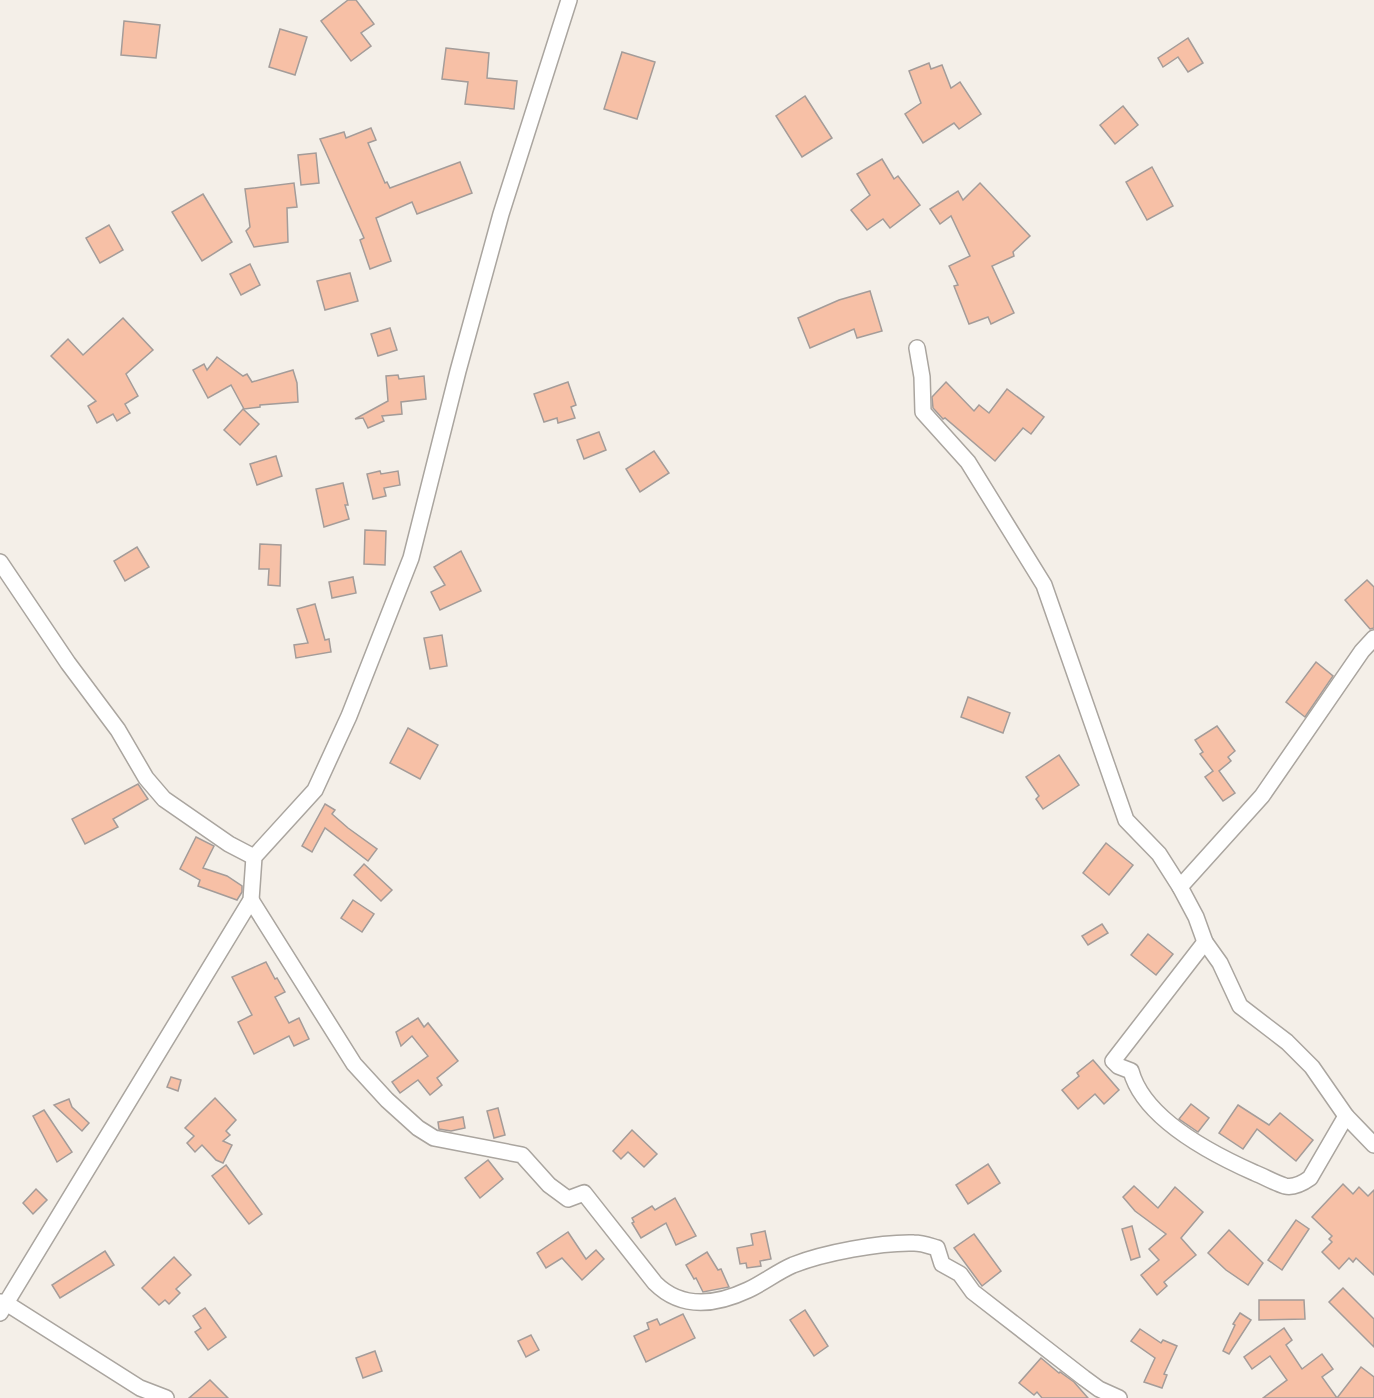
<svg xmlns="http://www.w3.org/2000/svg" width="1374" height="1398" viewBox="0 0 1374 1398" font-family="'Varela Round',sans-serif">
<rect width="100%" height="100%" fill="#f4efe8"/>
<!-- building -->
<g fill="#f7c0a6" stroke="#a49c99" stroke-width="1.5">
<polygon points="348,0 356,0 374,24 361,33 371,46 351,61 321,21"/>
<polygon points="124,21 160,25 156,58 121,55"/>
<polygon points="280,29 307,37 295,75 269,67"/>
<polygon points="1188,38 1203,63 1188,72 1178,57 1163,67 1158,58"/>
<polygon points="446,48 489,53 487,78 517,81 514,109 465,104 468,82 442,79"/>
<polygon points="622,52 655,62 637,119 604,109"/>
<polygon points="929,63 931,69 942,65 951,88 960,82 981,114 959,129 954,123 923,143 905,114 921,103 909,71"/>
<polygon points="805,96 832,138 802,157 776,116"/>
<polygon points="1123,106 1138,125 1115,144 1100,125"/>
<polygon points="371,128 376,140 368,143 385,183 387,182 390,188 460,162 472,193 417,214 412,202 376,218 391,261 370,269 360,240 364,238 320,139 344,132 346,138"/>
<polygon points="316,153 319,183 301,185 298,155"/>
<polygon points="882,159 894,179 898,176 920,205 890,228 883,219 867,230 851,210 870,195 857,174"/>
<polygon points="1152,167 1173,206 1147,220 1126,182"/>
<polygon points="294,183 297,207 287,208 288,242 254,247 246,231 250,227 245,189"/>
<polygon points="980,183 1030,236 1013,252 1014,256 992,266 1014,313 991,324 988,317 969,324 954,286 958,285 949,266 970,256 951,216 940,224 930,209 958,191 963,200"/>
<polygon points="203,194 232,242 202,261 172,212"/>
<polygon points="109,225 123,250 100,263 86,238"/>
<polygon points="250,264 260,285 241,295 230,274"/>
<polygon points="350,273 358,301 325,310 317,281"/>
<polygon points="870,291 882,331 857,338 854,329 810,348 798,318 839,300"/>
<polygon points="123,318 153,350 126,374 138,396 125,404 130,413 117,421 113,414 97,423 88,406 96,401 51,356 68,339 83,355"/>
<polygon points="390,328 397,350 378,356 371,334"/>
<polygon points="217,357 243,376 247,374 252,382 293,370 297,383 298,402 260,405 260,407 244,409 231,385 208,398 193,370 204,364 207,370"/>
<polygon points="398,375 399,379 424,376 426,399 401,402 402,414 382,416 384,421 368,428 363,418 355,419 388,401 386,376"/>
<polygon points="568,382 576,405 571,407 575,418 558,423 557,418 544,422 534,394"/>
<polygon points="946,382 974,411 979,405 989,413 1007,389 1044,417 1031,434 1023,428 995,461 945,418 943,419 933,408 932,397"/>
<polygon points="243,409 259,424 240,445 224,430"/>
<polygon points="599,432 606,450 584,459 577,440"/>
<polygon points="654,451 669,473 640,492 626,469"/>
<polygon points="276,456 282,476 257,485 250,464"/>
<polygon points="380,471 381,474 398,471 400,485 384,488 386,496 373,499 367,474"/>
<polygon points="343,483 348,505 345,505 349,519 324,527 316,489"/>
<polygon points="365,530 386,531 385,565 364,564"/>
<polygon points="260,544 281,545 280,586 268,585 269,569 259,569"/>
<polygon points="137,547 149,567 125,581 114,561"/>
<polygon points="461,551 481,591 440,610 431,592 445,585 434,567"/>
<polygon points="353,577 356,593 332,598 329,582"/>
<polygon points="1367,580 1374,587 1374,628 1370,629 1345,600"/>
<polygon points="315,604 325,640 329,639 331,652 296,658 294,645 308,643 297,609"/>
<polygon points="442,635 447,666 430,669 424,638"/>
<polygon points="1316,662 1333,676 1305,717 1286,702"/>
<polygon points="968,697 1010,713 1003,733 961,717"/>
<polygon points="1217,726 1235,751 1228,757 1231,761 1219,771 1235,793 1223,801 1205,777 1213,771 1200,754 1203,752 1195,740"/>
<polygon points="408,728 438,745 420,779 390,763"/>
<polygon points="1059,755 1079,785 1043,809 1036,799 1039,796 1026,777"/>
<polygon points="138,784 148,799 113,819 118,827 85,844 72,819"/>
<polygon points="325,804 335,810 332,814 348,828 377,849 368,861 325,828 312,852 302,846"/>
<polygon points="196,837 214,846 203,868 227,876 242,886 242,892 237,900 198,886 200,880 180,869"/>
<polygon points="1106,843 1133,865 1109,895 1083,873"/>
<polygon points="364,864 392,890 381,901 354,875"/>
<polygon points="353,900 374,914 362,932 341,918"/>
<polygon points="1102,924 1108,933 1088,945 1082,936"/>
<polygon points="1148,934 1173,954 1156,975 1131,955"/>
<polygon points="266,962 275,979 277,978 285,992 275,997 289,1023 299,1018 309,1039 294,1046 289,1036 254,1054 238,1022 252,1015 232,977"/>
<polygon points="418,1018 424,1027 428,1023 458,1061 437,1078 442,1085 430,1095 418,1080 400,1093 392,1082 428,1056 412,1036 401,1046 396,1032"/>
<polygon points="1093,1060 1119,1090 1104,1104 1095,1094 1078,1109 1062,1090 1079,1076 1077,1073"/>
<polygon points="171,1077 181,1080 178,1091 167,1087"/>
<polygon points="215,1098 236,1120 226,1131 230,1135 223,1141 232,1145 223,1163 216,1160 202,1145 195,1152 187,1143 194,1136 185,1128"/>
<polygon points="69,1099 72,1107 89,1123 82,1131 54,1105"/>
<polygon points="1191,1104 1209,1118 1198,1132 1179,1119"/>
<polygon points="1238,1105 1269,1125 1280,1113 1313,1140 1296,1161 1257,1129 1243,1149 1219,1133"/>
<polygon points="498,1108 505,1135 494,1138 487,1111"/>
<polygon points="44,1110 72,1152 57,1162 33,1116"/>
<polygon points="463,1117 465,1128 451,1131 439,1129 438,1122"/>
<polygon points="632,1130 657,1154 644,1167 628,1152 621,1159 613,1151"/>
<polygon points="488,1160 503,1179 480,1198 465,1178"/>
<polygon points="988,1164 1000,1183 968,1204 956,1185"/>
<polygon points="226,1165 262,1214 249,1224 212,1176"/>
<polygon points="1343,1184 1353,1194 1359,1187 1368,1196 1374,1190 1374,1275 1356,1258 1353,1262 1349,1258 1339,1269 1322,1252 1332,1242 1329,1239 1332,1236 1312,1217"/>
<polygon points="1134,1186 1158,1208 1175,1187 1203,1212 1181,1238 1196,1255 1164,1282 1167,1286 1157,1295 1141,1275 1159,1260 1149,1249 1166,1234 1135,1211 1123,1197"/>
<polygon points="36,1189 47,1200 33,1214 23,1203"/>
<polygon points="675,1198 696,1236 676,1245 666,1223 641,1238 632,1223 634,1222 632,1218 652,1206 655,1210"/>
<polygon points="1296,1220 1309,1229 1282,1270 1268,1260"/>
<polygon points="1132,1226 1140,1257 1131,1260 1122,1229"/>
<polygon points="1229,1230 1263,1263 1248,1285 1226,1270 1208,1253"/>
<polygon points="765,1231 771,1259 760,1261 761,1266 747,1268 746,1263 740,1264 737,1248 753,1245 751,1234"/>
<polygon points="568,1232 586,1259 596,1250 604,1259 582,1280 562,1258 546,1268 537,1253"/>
<polygon points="974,1234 1001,1271 982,1286 954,1248"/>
<polygon points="105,1251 114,1265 60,1298 52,1285"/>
<polygon points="707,1252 718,1270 721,1269 729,1287 703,1292 696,1278 694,1279 686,1265"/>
<polygon points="174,1257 191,1275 176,1289 180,1293 169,1304 165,1300 159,1305 142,1288"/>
<polygon points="1343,1288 1374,1319 1374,1347 1329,1302"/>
<polygon points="1259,1300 1304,1300 1305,1319 1259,1320"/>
<polygon points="205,1308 226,1337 208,1350 195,1332 201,1328 193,1316"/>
<polygon points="805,1310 828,1346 814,1356 790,1320"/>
<polygon points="1240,1313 1251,1320 1229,1354 1223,1351 1235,1325 1233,1324"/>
<polygon points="683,1314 695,1338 646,1362 634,1336 649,1329 647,1323 657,1319 660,1325"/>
<polygon points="1284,1328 1292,1340 1286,1345 1302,1369 1322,1354 1333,1369 1322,1377 1337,1398 1361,1367 1374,1377 1374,1398 1263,1398 1287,1380 1270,1356 1252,1369 1244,1357"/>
<polygon points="1140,1329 1161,1343 1163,1340 1177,1346 1164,1374 1167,1375 1162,1388 1144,1382 1155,1358 1131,1341"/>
<polygon points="531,1335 539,1350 526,1357 518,1341"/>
<polygon points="375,1351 382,1371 363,1378 356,1358"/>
<polygon points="1041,1358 1059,1373 1060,1372 1074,1382 1088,1398 1042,1398 1037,1392 1034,1395 1019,1383"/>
<polygon points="210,1380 228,1398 189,1398 202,1387"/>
</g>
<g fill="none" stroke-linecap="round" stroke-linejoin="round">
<!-- minor casing -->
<g stroke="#aaa59f" stroke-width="18">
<g id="minor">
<polyline points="917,348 922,377 923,412 968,462 1044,585 1126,820 1159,854 1180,887 1196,917 1205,942 1220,963 1240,1006 1287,1042 1312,1067 1346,1116 1374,1145"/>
<polyline points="0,562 68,663 118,730 146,778 164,799 229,844 254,857"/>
<polyline points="1180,887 1262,796 1362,651 1374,638"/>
<path d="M251 900 354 1064 387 1100 418 1128 434 1138 522 1155 549 1185 568 1199 584 1193 655 1283C682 1310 716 1305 748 1290 763 1283 777 1272 793 1265 823 1253 881 1242 914 1243 922 1243 930 1246 937 1248L942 1264 960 1274 973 1292 1084 1378 1099 1389 1119 1398"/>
<path d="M1205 942 1113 1061 1118 1066 1131 1071C1144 1119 1212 1154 1255 1173 1265 1177 1275 1183 1285 1186 1294 1188 1303 1183 1310 1178L1346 1116"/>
<polyline points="0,1302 6,1303 140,1388 166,1398"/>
<polyline points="0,1313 251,900 254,857 315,790 349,716 411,558 458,371 501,214 569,0"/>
</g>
</g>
<!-- minor -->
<use href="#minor" stroke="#fff" stroke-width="15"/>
</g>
</svg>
